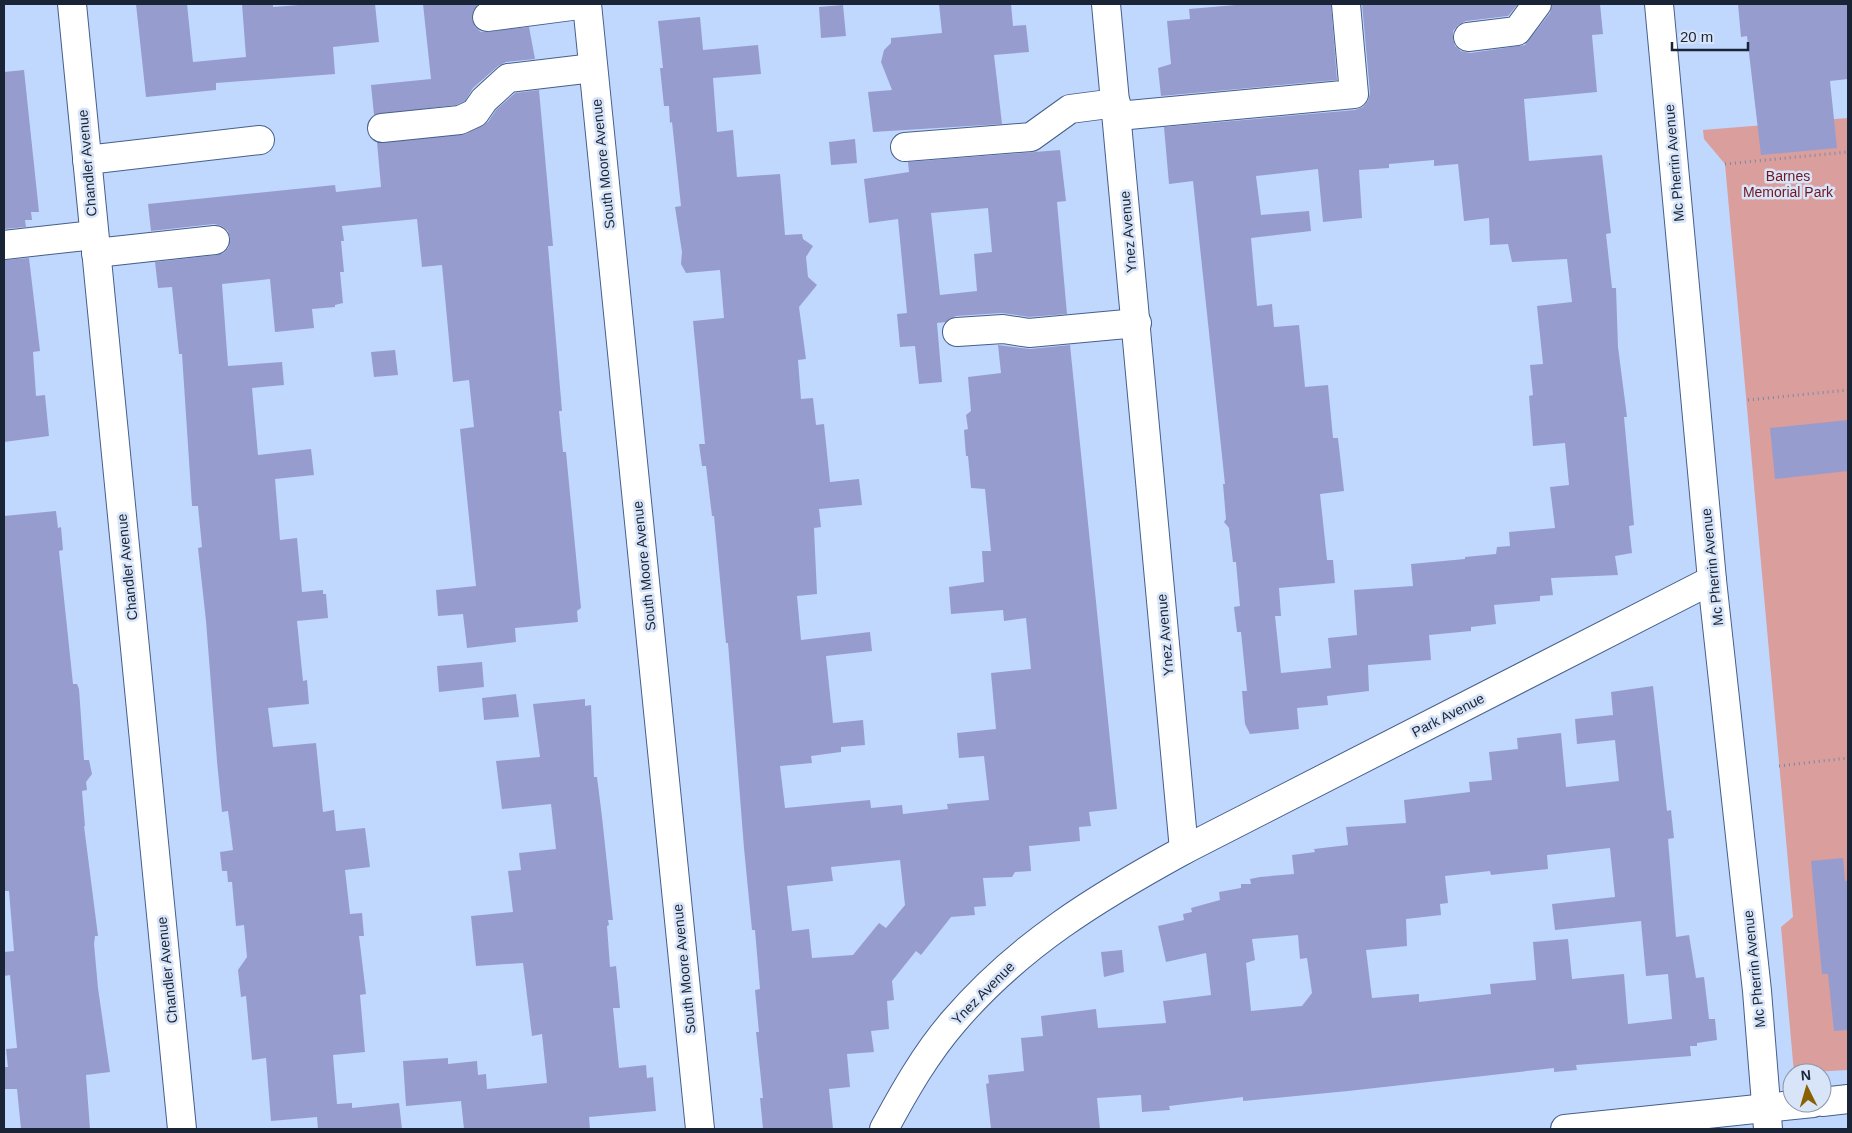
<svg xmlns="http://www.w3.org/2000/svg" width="1852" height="1133" viewBox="0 0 1852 1133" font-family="Helvetica,sans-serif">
<rect width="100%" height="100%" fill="#c0d7fe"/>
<!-- green -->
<polygon fill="#da9e9d" points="1848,118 1848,1070 1794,1073 1781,927 1793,917 1725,164 1704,139 1703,130"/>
<!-- building -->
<g fill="#979ccf" fill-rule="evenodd">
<polygon points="136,4 187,4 193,62 246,57 242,4 273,4 273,7 312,4 375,4 379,42 333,47 335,74 216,83 216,90 146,97"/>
<polygon points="423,4 479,4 473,11 472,19 475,27 481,32 529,27 535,59 506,62 498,66 473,88 465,101 456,105 374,115 371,85 431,79"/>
<polygon points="939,4 1011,4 1013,26 1026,25 1029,52 994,55 1002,124 873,132 868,92 892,90 881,62 884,50 891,43 891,38 942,33"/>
<polygon points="1247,4 1331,4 1337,80 1161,96 1158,68 1171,64 1167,21 1190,19 1189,9"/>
<path d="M1362 4H1518L1508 16 1466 21 1458 25 1453 31V39L1455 46 1461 51 1470 53 1525 45 1550 13 1552 4H1600L1603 34 1592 35 1597 92 1524 99 1529 161 1602 155 1611 233 1606 234 1612 288H1616L1618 347 1627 417H1624L1634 525 1629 526 1632 553 1615 556 1618 575 1551 578 1553 595 1540 596V601L1494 605 1496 624 1471 627V631L1429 635 1431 660 1368 665 1369 691 1327 696 1328 705 1297 708 1299 729 1250 734 1245 724 1242 691H1247L1241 632H1237L1234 607 1240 606 1236 562H1233L1229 528 1224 522 1226 519 1223 484H1225L1193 181 1169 184 1164 127 1355 110 1363 107 1368 101 1370 93ZM1434 160V166L1458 164 1464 221 1489 218 1490 245 1508 244 1512 262 1567 259 1572 302 1537 306 1543 364 1530 365 1533 395 1529 396 1533 446 1565 443 1569 485 1550 487 1555 528 1509 532 1510 546 1497 547 1496 554 1465 557V559L1411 564 1413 586 1354 590 1357 635 1328 638 1331 668 1281 673 1275 616H1281L1279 588 1335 583 1333 560H1327L1320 494 1344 491 1338 438H1333L1328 385 1305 387 1299 325 1274 327 1272 304 1257 306 1251 238 1311 231 1309 211 1261 215 1256 176 1318 169 1323 222 1362 218 1359 170 1389 168V164Z"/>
<polygon points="1738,4 1848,4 1848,79 1830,81 1837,148 1761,155 1747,36 1741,37"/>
<polygon points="843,5 846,36 821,38 819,7"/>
<path d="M700 17 703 50 758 45 761 74 713 78 717 132 733 130 737 177 780 174 785 235 802 234 803 239 813 246 806 257 808 277 817 285 799 307 806 359 798 360 801 399 813 398 816 425 824 424 830 482 859 479 862 505 819 509 821 527 814 528 817 594 797 596 801 640 870 632 872 651 826 656 833 723 863 720 865 745 841 747V752L811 756 812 763 780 766 785 808 870 800 871 808 902 805 903 814 948 809 947 804 989 800 984 756 959 758 957 733 996 729 991 673 1031 669 1026 618 1004 621 1003 610 951 614 949 587 984 582 982 551H991L985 489 971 488 968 456H966L964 430 968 429 966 415 971 411 968 377 1001 373 998 345 1030 349 1070 345 1117 809 1089 812 1091 826 1079 827 1080 841 1029 846 1031 871 1015 872 1012 877 983 878 986 906 974 907 975 915 951 917 921 955 916 951 892 981 894 1000 887 1001 889 1029 871 1031 874 1052 847 1054 850 1087 829 1089 833 1129H763L760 1098H763L756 1032H759L755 990 760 989 755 930H752L744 848 728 643H726L714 516H712L706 466H702L699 444H705L693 321 724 318 720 270 686 273 681 264 682 252 675 207 681 206 672 122 670 123 669 106H664L660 68H663L658 21ZM900 860 905 905 886 928 879 923 853 955 812 958 809 929 792 931 787 886 833 881 831 867Z"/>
<polygon points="24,70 39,212 31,212 32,220 25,220 26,227 4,229 4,72"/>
<polygon points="539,90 553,246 548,246 562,411 559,411 563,452 566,452 581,608 577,611 578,622 515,628 516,642 467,648 463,614 438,616 436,590 476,586 460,429 474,427 469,380 453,382 442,265 422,267 417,219 342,226 344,241 341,241 344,272 340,272 343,303 335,305 335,307 312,309 314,328 275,332 270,279 222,284 228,366 282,362 284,385 252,388 258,455 311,449 314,475 275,479 280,540 297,538 302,592 323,590 323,594 326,594 328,618 297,621 303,681 307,680 309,704 268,708 273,747 316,743 323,812 334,810 336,831 365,828 370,867 345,870 350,914 362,913 364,936 359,936 366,994 360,995 365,1052 333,1055 337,1104 352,1103 352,1108 399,1103 402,1129 318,1129 317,1117 271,1121 266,1058 252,1060 246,996 241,997 238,970 247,957 244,925 236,926 232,882 228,882 227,871 222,871 220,852 233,850 228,811 222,812 217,761 206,621 198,548 202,547 198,506 192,506 182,354 179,354 172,287 158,288 155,262 217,255 224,253 229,247 230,238 228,231 222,226 214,224 151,231 148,204 335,185 336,192 381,187 377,142 466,134 488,122 496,110 515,93"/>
<polygon points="855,139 857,163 831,165 829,142"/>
<path d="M1060 150 1066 201 1057 202 1067 314 1029 317 1002 313 956 316 946 322 937 323 942 382 919 384 915 346 900 347 897 314 907 313 898 219 869 223 864 179 909 172 908 162ZM988 208 992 252 974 254 977 291 940 295 931 213Z"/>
<polygon points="29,258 40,351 33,352 36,396 45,395 49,436 4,442 4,260"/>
<polygon points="395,350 398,375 374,377 371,352"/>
<polygon points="1848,420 1848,471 1775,479 1770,428"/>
<polygon points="56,511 58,528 61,527 63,550 59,551 73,684 77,684 79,689 84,760 89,760 92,774 86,782 87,790 82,791 85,826 84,826 98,936 95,936 94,944 98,988 110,1072 86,1075 90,1129 21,1129 17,1089 4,1089 4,1067 8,1067 6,1049 17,1048 10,975 4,976 4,952 14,951 9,891 4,891 4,516"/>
<polygon points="482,662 484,687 439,692 437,666"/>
<path d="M1653 686 1667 811 1671 810 1674 838 1668 839 1676 937 1689 935 1696 978 1704 977 1709 1019H1715L1717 1040 1697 1043V1046H1690L1691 1056 1576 1065 1577 1070 1554 1072V1068L1348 1091 1243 1101V1097L1169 1106 1170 1110 1142 1112 1141 1095 1097 1098 1100 1129H991L986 1084 989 1083 988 1075 1024 1071 1021 1038 1043 1036 1041 1016 1096 1009 1098 1028 1166 1023 1163 1001 1211 995 1206 953 1166 962 1158 926 1184 920 1183 914 1192 912 1191 908 1220 900 1219 892 1241 888V884H1251L1250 879 1260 877 1294 874 1292 855 1315 852 1314 849 1348 845 1346 827 1406 823 1404 800 1470 792 1469 782 1492 780 1489 752 1518 749 1517 738 1561 733 1566 787 1619 781 1615 740 1577 744 1575 719 1613 715 1611 692ZM1610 848 1615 897 1552 904 1555 930 1641 921 1646 976 1668 974 1672 1019 1628 1024 1624 974 1572 979 1568 939 1533 942 1536 980 1490 984 1491 994 1419 1002V994L1372 998 1366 950 1407 946 1406 919 1441 915 1440 904 1448 903 1445 876 1490 871 1491 875 1548 869 1547 855ZM1298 935 1300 959 1307 958 1312 993 1302 1006 1251 1011 1246 963 1255 960 1252 939Z"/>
<polygon points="516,694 519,717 484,720 482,698"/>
<polygon points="585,699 585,706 591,705 594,777 597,777 602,817 613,920 608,920 609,925 607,926 610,967 616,966 618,986 620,1008 613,1008 619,1068 646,1065 647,1078 653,1077 656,1111 589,1117 590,1129 464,1129 461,1101 406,1106 403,1061 448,1058 448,1064 477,1061 478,1075 486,1074 487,1089 547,1083 542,1034 532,1036 523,963 476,966 471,916 513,912 508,871 521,870 519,853 556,849 551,804 502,809 496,761 540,757 533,704"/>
<polygon points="1843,858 1845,881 1848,881 1848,1030 1834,1031 1828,974 1822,974 1811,861"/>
<polygon points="1122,950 1124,972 1104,977 1101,952"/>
</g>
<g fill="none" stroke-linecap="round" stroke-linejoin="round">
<!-- minor casing -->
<g stroke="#465f8a" stroke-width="30">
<g id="minor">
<polyline points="72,4 182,1129"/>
<polyline points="587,4 700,1129"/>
<polyline points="1659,4 1712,580 1757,991 1768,1129"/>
<polyline points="487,17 587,4"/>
<polyline points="1468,37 1517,31 1537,4"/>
<polyline points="1118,116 1354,94 1346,4"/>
<polyline points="382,128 460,120 475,113 484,100 508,78 593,68"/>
<polyline points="905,147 1031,137 1070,109 1116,103"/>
<polyline points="87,160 260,140"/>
<polyline points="4,245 94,235"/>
<polyline points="96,253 215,240"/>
<polyline points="957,332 1003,329 1029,333 1137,323"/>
<polyline points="1184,850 1712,580"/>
<polyline points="1822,1102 1848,1099"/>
<path d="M884 1129C904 1092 926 1053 954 1021 1019 945 1098 897 1184 850L1106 4"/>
<polyline points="1565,1129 1813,1103"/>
</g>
</g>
<!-- path -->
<g stroke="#7789a7" stroke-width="3" stroke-dasharray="1 4" stroke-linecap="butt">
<polyline points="1725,164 1848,152"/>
<polyline points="1748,400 1848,390"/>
<polyline points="1779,766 1848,758"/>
</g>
<!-- minor -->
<use href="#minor" stroke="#fff" stroke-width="28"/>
</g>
<g text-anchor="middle" stroke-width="5" stroke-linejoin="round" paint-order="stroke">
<!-- street labels -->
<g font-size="14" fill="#192436" stroke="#d8e4f8">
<text transform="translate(87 163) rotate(-95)" y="5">Chandler Avenue</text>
<text transform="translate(1674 163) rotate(-95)" y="5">Mc Pherrin Avenue</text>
<text transform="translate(603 164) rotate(-96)" y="5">South Moore Avenue</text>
<text transform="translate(1128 232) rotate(-95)" y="5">Ynez Avenue</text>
<text transform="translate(644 566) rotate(-96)" y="5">South Moore Avenue</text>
<text transform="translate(127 567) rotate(-96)" y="5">Chandler Avenue</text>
<text transform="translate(1712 567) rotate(-96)" y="5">Mc Pherrin Avenue</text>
<text transform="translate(1165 635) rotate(-95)" y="5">Ynez Avenue</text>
<text transform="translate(1448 715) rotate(-27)" y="5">Park Avenue</text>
<text transform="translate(684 969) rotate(-96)" y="5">South Moore Avenue</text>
<text transform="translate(1754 969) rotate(-96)" y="5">Mc Pherrin Avenue</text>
<text transform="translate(167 970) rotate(-96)" y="5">Chandler Avenue</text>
<text transform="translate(983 993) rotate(-45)" y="5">Ynez Avenue</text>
</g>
<!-- park labels -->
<g font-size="14" fill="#721520" stroke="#d8e4f8">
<text x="1788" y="181">Barnes<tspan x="1788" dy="16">Memorial Park</tspan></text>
</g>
</g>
<!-- border -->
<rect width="1852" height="1133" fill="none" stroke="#192436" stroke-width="10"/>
<!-- north arrow -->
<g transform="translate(1807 1088) rotate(355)"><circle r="24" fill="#d8e4f8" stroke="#8c97aa"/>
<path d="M0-4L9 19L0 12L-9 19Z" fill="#896100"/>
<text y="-8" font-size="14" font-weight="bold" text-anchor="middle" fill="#192436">N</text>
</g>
<!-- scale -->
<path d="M1672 42v8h76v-8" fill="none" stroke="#192436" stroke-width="2.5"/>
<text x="1680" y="42" font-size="15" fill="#192436" stroke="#d8e4f8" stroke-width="4" paint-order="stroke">20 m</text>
</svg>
